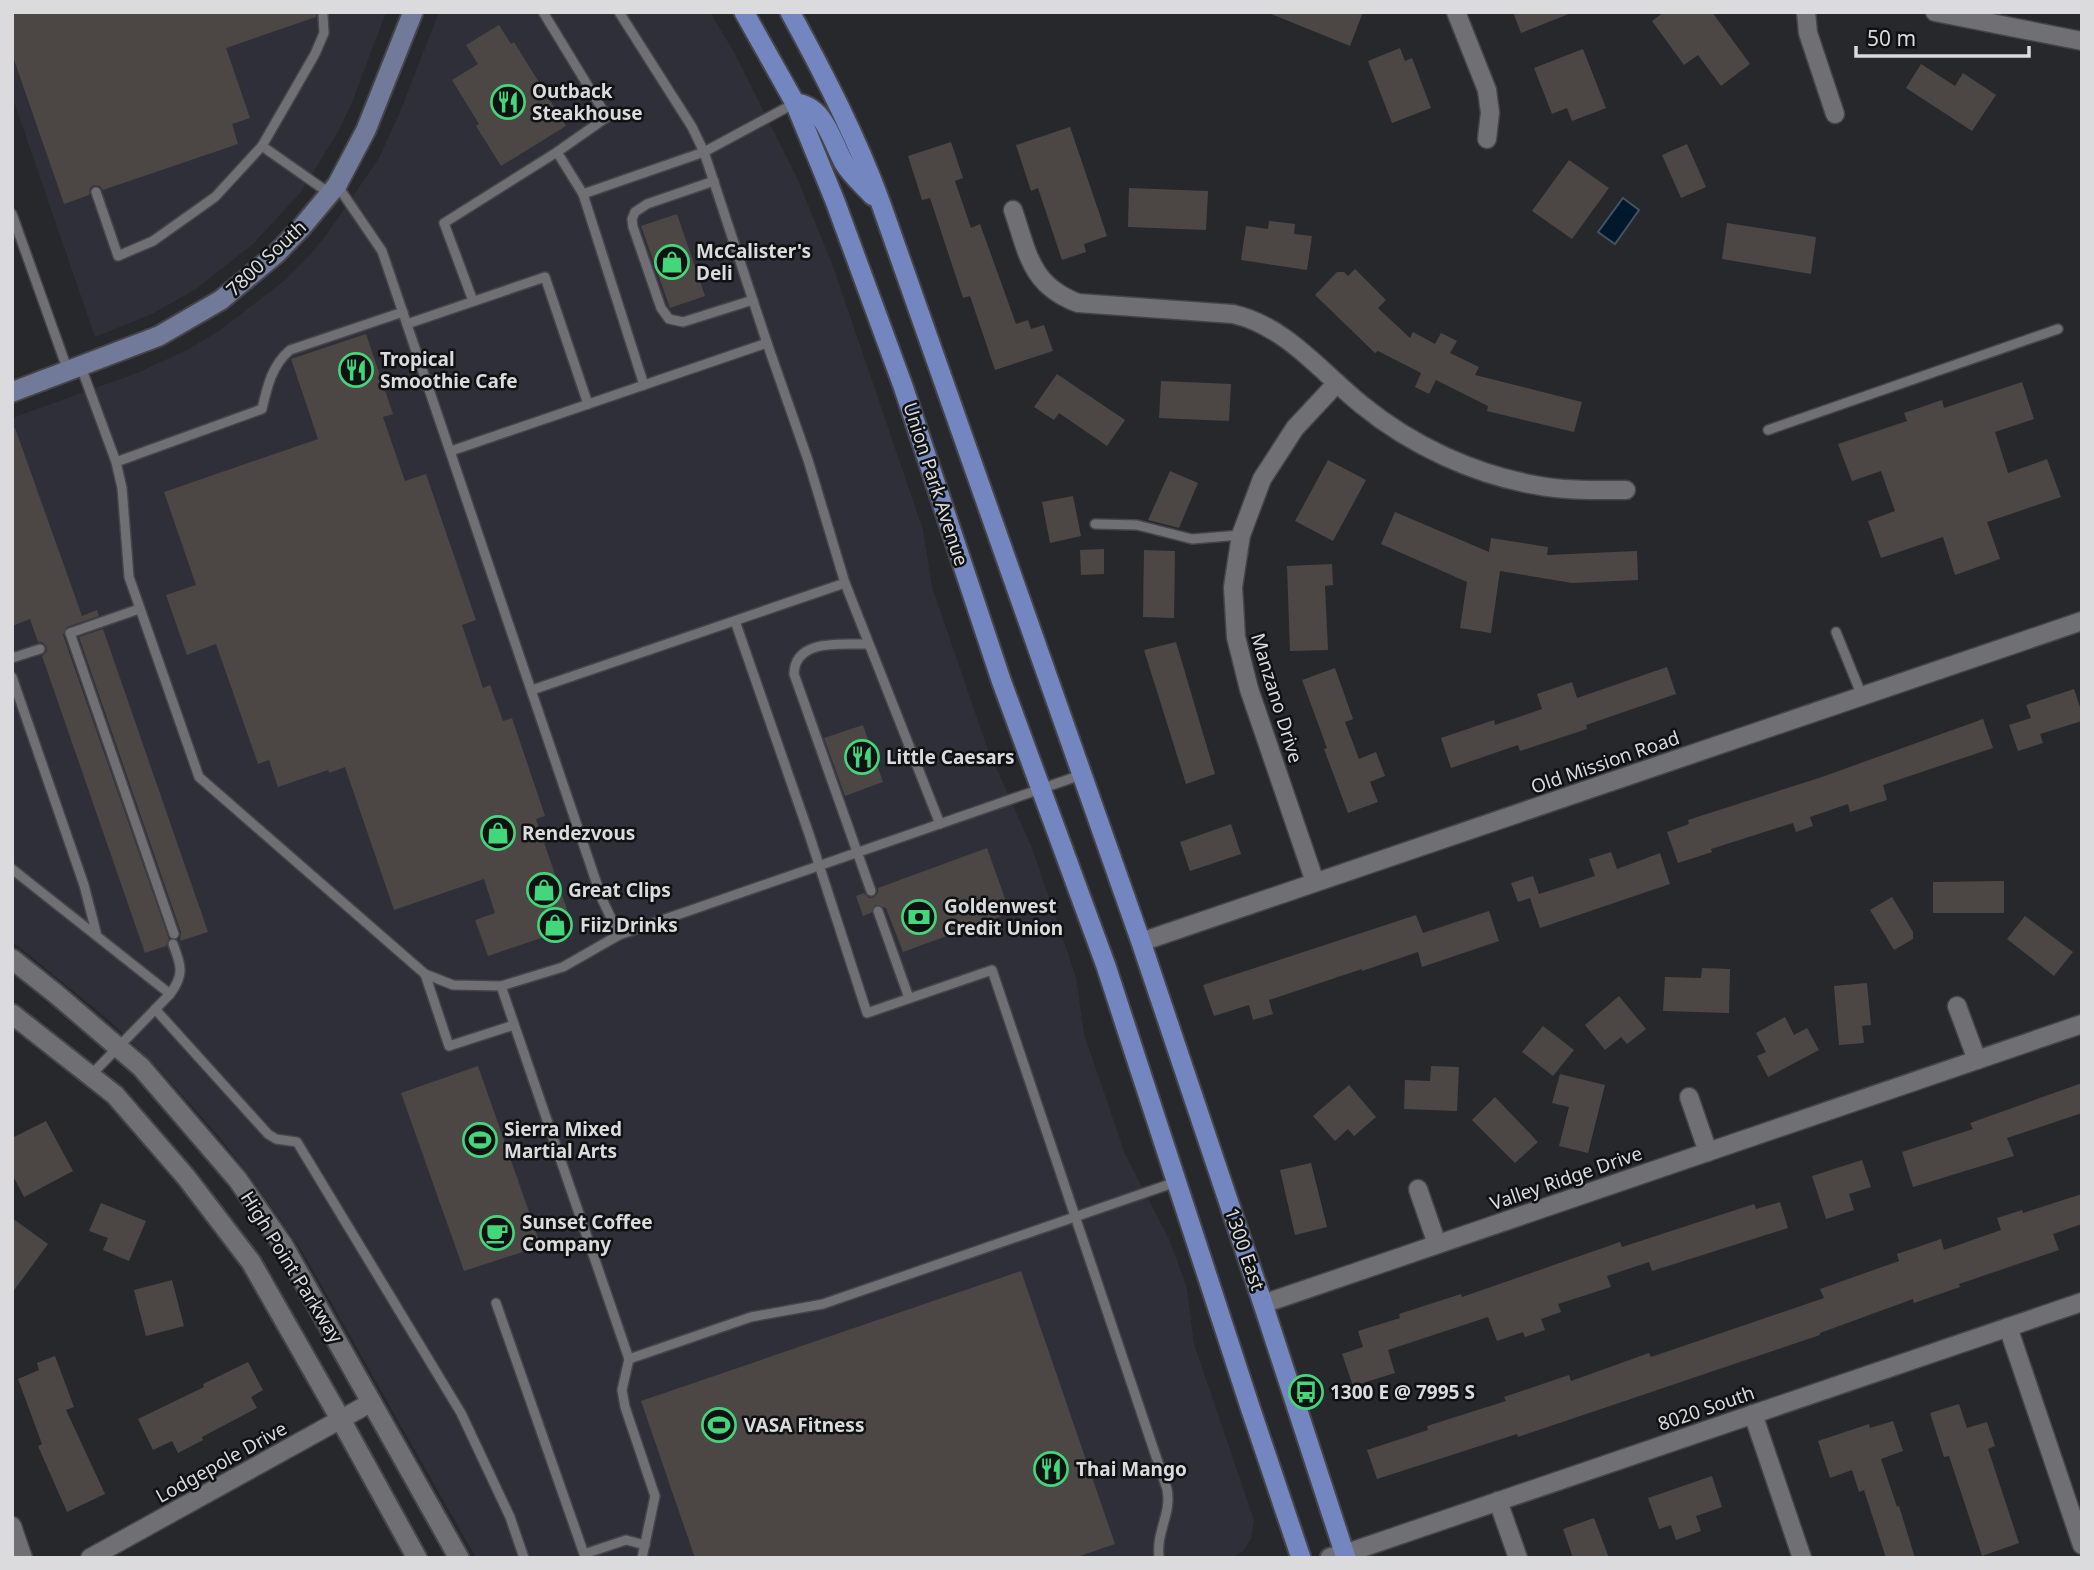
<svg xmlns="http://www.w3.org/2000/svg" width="2094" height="1570" viewBox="0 0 2094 1570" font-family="'Noto Sans',sans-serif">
<rect width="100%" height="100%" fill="#27282c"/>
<!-- built -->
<g fill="#2f2f39">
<polygon points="12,12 386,12 351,105 338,132 300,193 253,244 196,289 152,314 95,337 12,96"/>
<polygon points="439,12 710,12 734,52 798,180 834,269 923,530 932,587 987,747 1032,848 1076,977 1084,1034 1125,1154 1169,1239 1187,1288 1194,1344 1254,1520 1251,1539 1243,1551 1236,1555 1230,1558 476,1558 302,1251 250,1176 221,1139 158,1068 110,1021 12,941 12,418 137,373 189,349 219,331 285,280 310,255 329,231 379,158 400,112"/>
</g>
<!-- water -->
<polygon fill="#00182c" stroke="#425261" stroke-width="2" points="1623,198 1639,210 1615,244 1598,232"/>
<!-- building -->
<g fill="#4c4745">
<polygon points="12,12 317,12 316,17 226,48 250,118 232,124 238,144 103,190 100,186 94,185 90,188 89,195 64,204 12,54"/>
<polygon points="1266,12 1363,12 1350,46"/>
<polygon points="1513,12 1570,12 1571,13 1521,33"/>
<polygon points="1664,12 1712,12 1750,64 1721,86 1698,55 1684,65 1652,21"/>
<polygon points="499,25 511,44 514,42 566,126 501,166 476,126 479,124 452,80 478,64 466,45"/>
<polygon points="1400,48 1405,61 1412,58 1431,108 1392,123 1368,61"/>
<polygon points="1583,49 1606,108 1572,121 1567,108 1552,114 1534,68"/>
<polygon points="1921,64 1955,86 1963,73 1996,95 1972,131 1906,88"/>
<polygon points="1070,127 1107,236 1084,244 1086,252 1062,260 1038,188 1031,191 1016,145"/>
<polygon points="951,142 963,178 955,181 971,228 980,224 1016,324 1028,320 1031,329 1044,325 1053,351 995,370 970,296 963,298 930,198 922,200 908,156"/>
<polygon points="1687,144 1706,187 1681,198 1662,155"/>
<polygon points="1569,160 1609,188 1572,239 1532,211"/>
<polygon points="1129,188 1208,191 1206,230 1128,227"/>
<polygon points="677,214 705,296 670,308 641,226"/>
<polygon points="1269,221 1295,224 1294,234 1312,236 1307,270 1241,260 1246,226 1268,229"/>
<polygon points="1727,223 1816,237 1811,274 1722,259"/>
<polygon points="1355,269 1386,300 1378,308 1410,338 1413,332 1435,344 1441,333 1457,341 1450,353 1479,367 1475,375 1582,402 1574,432 1487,411 1488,406 1436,380 1429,394 1415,387 1421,373 1378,351 1375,353 1315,295 1337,272 1344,272 1348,276"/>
<polygon points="366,334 393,414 383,417 405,481 426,474 476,620 462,625 483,688 490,685 503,721 512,718 545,816 536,819 573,927 488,956 475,920 495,913 484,879 394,910 345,767 329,773 328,770 278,787 269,760 258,764 216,644 187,655 166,595 196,585 164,492 318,439 291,359"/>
<polygon points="1057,374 1125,420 1107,446 1059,413 1054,420 1034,407"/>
<polygon points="1161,381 1231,384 1229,421 1159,418"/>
<polygon points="2022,382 2034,419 1995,432 2008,473 2047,459 2061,497 1987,522 2000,559 1955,575 1943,537 1881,558 1868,521 1895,511 1881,471 1852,481 1838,444 1907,421 1904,413 1942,400 1944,408"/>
<polygon points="12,428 15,428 82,616 97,610 99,616 67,627 63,635 169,939 166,946 145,953 42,656 47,651 46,646 42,642 38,642 30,619 12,626"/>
<polygon points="1328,460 1366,480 1333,541 1295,521"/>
<polygon points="1170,471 1198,483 1179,528 1148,520"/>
<polygon points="1073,496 1081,536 1050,543 1042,502"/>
<polygon points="1395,512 1489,552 1491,538 1548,547 1547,555 1637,551 1638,580 1572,583 1500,571 1491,633 1460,628 1467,582 1381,544"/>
<polygon points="1104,549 1104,574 1081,575 1080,550"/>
<polygon points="1144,550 1175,551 1174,618 1143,617"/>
<polygon points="1332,564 1333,585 1325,586 1328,650 1290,651 1287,566"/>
<polygon points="103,629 208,932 180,941 181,932 79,637"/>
<polygon points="1176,642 1215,774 1186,784 1144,650"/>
<polygon points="1667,667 1676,694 1586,725 1587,729 1520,751 1518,745 1451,768 1441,738 1494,720 1495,725 1542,709 1537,694 1572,682 1577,698"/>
<polygon points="1335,668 1353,719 1345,722 1359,759 1376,752 1385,776 1370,782 1378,802 1348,813 1324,749 1327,748 1302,680"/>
<polygon points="2074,689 2082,713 2082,721 2040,734 2043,743 2018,751 2009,725 2031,718 2026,705"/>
<polygon points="1983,719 1993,748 1883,785 1887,800 1850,812 1848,804 1810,817 1813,826 1796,832 1793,823 1711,849 1712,852 1678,863 1667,832 1689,824 1688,820 1822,777"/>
<polygon points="863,725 883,782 845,796 824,738"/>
<polygon points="1231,824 1241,854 1190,871 1180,842"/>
<polygon points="987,848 1010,913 903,952 886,908 875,905 871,913 863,916 856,896 864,893 869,898 874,897 878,893 878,888"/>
<polygon points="1611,852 1617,869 1660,853 1670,884 1540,928 1530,898 1518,902 1511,883 1533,876 1539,894 1595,876 1589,859"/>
<polygon points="2004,881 2004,913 1933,913 1933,882"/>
<polygon points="1892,897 1913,932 1913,939 1894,950 1870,910"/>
<polygon points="1489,911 1499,941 1422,967 1418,952 1362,971 1362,969 1269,1000 1273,1014 1253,1020 1249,1005 1214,1016 1203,985 1416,915 1423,933"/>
<polygon points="2025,916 2073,952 2054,976 2007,939"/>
<polygon points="1702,968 1730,969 1729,1013 1663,1011 1665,977 1701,978"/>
<polygon points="1867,983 1871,1025 1862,1026 1864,1043 1839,1045 1834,986"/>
<polygon points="1619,996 1646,1029 1627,1044 1621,1037 1605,1050 1585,1025"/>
<polygon points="1785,1017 1794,1035 1807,1028 1819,1050 1768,1077 1757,1056 1766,1052 1756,1033"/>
<polygon points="1543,1026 1574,1050 1553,1076 1522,1052"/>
<polygon points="478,1066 541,1246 464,1271 401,1093"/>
<polygon points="1431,1066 1459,1067 1457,1111 1404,1109 1405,1080 1430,1081"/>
<polygon points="1560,1074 1605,1085 1588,1153 1559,1146 1569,1107 1552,1103"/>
<polygon points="2082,1083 2082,1113 2007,1138 2014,1156 1913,1187 1902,1152 1973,1129 1970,1123"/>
<polygon points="1349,1085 1376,1117 1354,1136 1348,1129 1335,1141 1313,1116"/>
<polygon points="1495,1097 1538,1142 1515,1163 1472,1120"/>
<polygon points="46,1121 73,1171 24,1197 12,1174 12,1138"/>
<polygon points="1862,1160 1871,1187 1849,1194 1854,1210 1826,1219 1812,1176"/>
<polygon points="1311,1163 1327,1227 1295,1235 1280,1170"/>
<polygon points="2082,1194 2082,1224 2053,1234 2059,1250 1959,1284 1960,1287 1914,1303 1913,1299 1820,1333 1820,1335 1518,1437 1517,1434 1377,1479 1367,1450 1428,1430 1427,1426 1506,1401 1504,1397 1569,1375 1571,1381 1649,1353 1651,1357 1824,1298 1820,1289 1899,1261 1897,1254 1941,1239 1944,1250 2001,1230 1997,1218 2022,1210 2023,1213"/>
<polygon points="1780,1202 1788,1228 1652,1271 1649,1262 1607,1276 1611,1287 1558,1304 1561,1312 1541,1319 1545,1330 1525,1337 1523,1332 1497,1341 1488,1317 1388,1350 1395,1373 1353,1386 1342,1354 1363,1347 1358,1331 1400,1318 1399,1314 1461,1294 1462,1297 1620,1242 1622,1247 1754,1204 1756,1209"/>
<polygon points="101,1203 146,1221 129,1261 103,1250 108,1238 89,1231"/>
<polygon points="12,1218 48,1244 12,1293"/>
<polygon points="1021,1271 1115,1544 1074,1558 695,1558 641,1401"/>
<polygon points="172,1280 184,1326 146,1336 134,1290"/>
<polygon points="55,1356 74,1407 66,1410 105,1494 67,1512 38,1446 42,1444 18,1379 39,1370 37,1363"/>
<polygon points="248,1362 263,1390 251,1397 257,1408 202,1437 203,1440 178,1453 172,1441 153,1450 138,1419 204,1387 203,1384"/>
<polygon points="1959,1404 1967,1428 1987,1422 1995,1446 1988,1449 2019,1543 1982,1556 1949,1456 1944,1457 1930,1413"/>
<polygon points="1893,1421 1903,1451 1881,1459 1897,1507 1899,1506 1915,1558 1886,1558 1864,1490 1859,1492 1852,1470 1830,1478 1818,1441 1869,1424 1870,1428"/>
<polygon points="1712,1476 1722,1507 1696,1516 1701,1531 1676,1540 1671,1525 1659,1529 1648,1498"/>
<polygon points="1594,1518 1609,1558 1573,1558 1563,1529"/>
</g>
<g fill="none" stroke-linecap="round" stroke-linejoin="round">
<!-- service casing -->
<g stroke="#454549" stroke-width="12">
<g id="service">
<polyline points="262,146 329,193"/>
<polyline points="557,152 583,194 644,385"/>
<polyline points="714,181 647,204 635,212 632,219 633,227 661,308 669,319 683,322 753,300"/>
<polyline points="337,185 382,251 602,899 619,935"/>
<polyline points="96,192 118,256 153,241 215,197 262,146 315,54 324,33 323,15"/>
<polyline points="583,194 704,152 795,103"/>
<polyline points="12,214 68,371"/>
<polyline points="473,301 444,223 557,152 607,117 543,12"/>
<polyline points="407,324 545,277 588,404"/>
<polyline points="767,343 808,460 845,583 940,824"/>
<polyline points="81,367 116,462 122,488 129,577 199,777 425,974 453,985 501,986 563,967 619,935 1081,775"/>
<polyline points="1768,430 2058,329"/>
<polyline points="451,451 767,343 704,152 692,127 619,12"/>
<path d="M116 462 262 409C267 387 272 365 290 350L403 312"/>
<polyline points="1095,524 1137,525 1192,539 1241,535"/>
<polyline points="139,609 70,633 174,934"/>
<path d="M735 621 809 834 867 1013 992 970 1167 1489C1172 1514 1156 1530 1159 1558"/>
<polyline points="1836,632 1862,696"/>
<path d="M868 644C842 645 795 638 794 674L871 891"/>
<polyline points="12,658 40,649"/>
<polyline points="12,677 84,885 97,936"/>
<polyline points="532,690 845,583"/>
<polyline points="12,869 170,994 90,1076"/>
<polyline points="878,911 909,998"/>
<polyline points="425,974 449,1046 514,1025"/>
<polyline points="501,986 629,1359 751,1317 823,1304 1176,1182"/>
<path d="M170 994C185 974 181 965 173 944"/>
<polyline points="155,1009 268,1134 276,1139 297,1142 461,1413 510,1517 524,1558"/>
<polyline points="496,1303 584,1554 626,1540 645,1545"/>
<polyline points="629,1359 622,1390 625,1407 655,1496 642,1558"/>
</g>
</g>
<!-- minor casing -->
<g stroke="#454549" stroke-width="21">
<g id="minor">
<polyline points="1456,12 1487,90 1490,113 1487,139"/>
<polyline points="1806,12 1808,33 1835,114"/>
<polyline points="1935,12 2082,41"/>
<path d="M1013 210C1028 253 1030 285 1078 303L1233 314C1286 326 1321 372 1362 405 1411 445 1473 474 1535 485 1565 491 1596 490 1626 490"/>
<polyline points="1315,882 1249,689 1236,637 1233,587 1241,535 1262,479 1295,428 1337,383"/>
<polyline points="1141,942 2082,621"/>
<polyline points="1957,1006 1977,1060"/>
<polyline points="1689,1097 1708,1152"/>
<polyline points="1418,1189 1437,1244"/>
<polyline points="1263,1304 2082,1024"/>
<polyline points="2008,1327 2082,1545"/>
<polyline points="1753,1414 1802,1558"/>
<polyline points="1498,1501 1518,1558"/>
<polyline points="12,1526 23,1558"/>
<polyline points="1344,1554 2082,1302"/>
<polyline points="90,1558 372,1402"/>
</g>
</g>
<!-- tertiary casing -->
<g stroke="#454549" stroke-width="23">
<g id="tertiary">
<polyline points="12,959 56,994 141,1067 238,1180 283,1245 459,1558"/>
<polyline points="12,1014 115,1095 186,1177 251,1262 341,1420 417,1558"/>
<polyline points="1330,1558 1344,1554"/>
</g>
</g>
<!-- secondary casing -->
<g stroke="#454549" stroke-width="23">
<polyline id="secondary" points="12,392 159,336 221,300 276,254 301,228 337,185 366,130 413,12"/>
</g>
<!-- primary casing -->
<g stroke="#454549" stroke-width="23">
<g id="primary">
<polyline points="744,12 795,103 835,201 903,386 1001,680 1106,966 1251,1410 1301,1558"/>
<path d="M790 12C824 74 857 138 881 204L1141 942 1263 1304 1346 1558"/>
<path d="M795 103C825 106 831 140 844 163 851 175 864 186 873 196"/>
</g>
</g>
<!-- service -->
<use href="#service" stroke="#6f6f74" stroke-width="9"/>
<!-- minor -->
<use href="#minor" stroke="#6f6f74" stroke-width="18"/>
<!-- tertiary -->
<use href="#tertiary" stroke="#6f6f74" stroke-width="19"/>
<!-- secondary -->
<use href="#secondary" stroke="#727a9a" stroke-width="19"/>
<!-- primary -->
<use href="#primary" stroke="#7486bf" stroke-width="19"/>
</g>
<!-- icons -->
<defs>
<g id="restaurant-ring" transform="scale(1.75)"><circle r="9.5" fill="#101112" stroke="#42d77b" stroke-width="1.5"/><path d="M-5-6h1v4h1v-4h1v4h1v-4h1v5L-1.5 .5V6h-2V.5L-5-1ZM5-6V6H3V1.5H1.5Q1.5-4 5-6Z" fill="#42d77b"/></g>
<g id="shop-ring" transform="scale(1.75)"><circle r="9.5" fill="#101112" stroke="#42d77b" stroke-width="1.5"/><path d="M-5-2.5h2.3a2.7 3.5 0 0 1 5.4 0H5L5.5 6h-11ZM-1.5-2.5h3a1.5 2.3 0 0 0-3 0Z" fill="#42d77b"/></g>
<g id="bank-ring" transform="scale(1.75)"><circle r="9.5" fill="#101112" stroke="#42d77b" stroke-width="1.5"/><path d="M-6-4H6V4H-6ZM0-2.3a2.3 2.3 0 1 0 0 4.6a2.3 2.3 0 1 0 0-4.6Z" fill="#42d77b"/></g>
<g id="stadium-ring" transform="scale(1.75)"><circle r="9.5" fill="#101112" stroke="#42d77b" stroke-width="1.5"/><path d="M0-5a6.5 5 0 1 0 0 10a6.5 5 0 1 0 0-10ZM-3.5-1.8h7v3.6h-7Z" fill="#42d77b"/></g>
<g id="cafe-ring" transform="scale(1.75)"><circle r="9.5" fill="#101112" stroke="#42d77b" stroke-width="1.5"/><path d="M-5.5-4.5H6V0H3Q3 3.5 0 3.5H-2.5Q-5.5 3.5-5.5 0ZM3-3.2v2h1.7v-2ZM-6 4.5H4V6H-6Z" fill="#42d77b"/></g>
<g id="bus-ring" transform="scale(1.75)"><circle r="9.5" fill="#101112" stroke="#42d77b" stroke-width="1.5"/><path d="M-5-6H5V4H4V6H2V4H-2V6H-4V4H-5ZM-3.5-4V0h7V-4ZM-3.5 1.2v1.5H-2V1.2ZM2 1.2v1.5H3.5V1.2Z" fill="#42d77b"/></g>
</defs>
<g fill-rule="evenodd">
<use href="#restaurant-ring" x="508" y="102"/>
<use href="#shop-ring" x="672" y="262"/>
<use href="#restaurant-ring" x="356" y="370"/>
<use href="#restaurant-ring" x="862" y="757"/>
<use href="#shop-ring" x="498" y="833"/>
<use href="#shop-ring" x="544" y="890"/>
<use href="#bank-ring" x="919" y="917"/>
<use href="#shop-ring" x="555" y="925"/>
<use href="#stadium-ring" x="480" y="1140"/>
<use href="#cafe-ring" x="497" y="1233"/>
<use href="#bus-ring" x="1306" y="1392"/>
<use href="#stadium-ring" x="719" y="1425"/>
<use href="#restaurant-ring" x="1051" y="1469"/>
</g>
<g text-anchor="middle" stroke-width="5" stroke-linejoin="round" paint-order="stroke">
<!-- poi labels -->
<g font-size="19" font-weight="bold" fill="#dbdbde" stroke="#101112" text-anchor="start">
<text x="532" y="98">Outback<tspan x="532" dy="22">Steakhouse</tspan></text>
<text x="696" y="258">McCalister's<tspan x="696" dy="22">Deli</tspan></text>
<text x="380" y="366">Tropical<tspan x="380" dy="22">Smoothie Cafe</tspan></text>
<text x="886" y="764">Little Caesars</text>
<text x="522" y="840">Rendezvous</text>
<text x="568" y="897">Great Clips</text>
<text x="944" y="913">Goldenwest<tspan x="944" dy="22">Credit Union</tspan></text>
<text x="580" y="932">Fiiz Drinks</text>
<text x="504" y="1136">Sierra Mixed<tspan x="504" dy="22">Martial Arts</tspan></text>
<text x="522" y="1229">Sunset Coffee<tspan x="522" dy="22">Company</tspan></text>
<text x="1330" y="1399">1300 E @ 7995 S</text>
<text x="744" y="1432">VASA Fitness</text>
<text x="1076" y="1476">Thai Mango</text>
</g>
<!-- street labels -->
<g font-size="19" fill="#dbdbde" stroke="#101112">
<text transform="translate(266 258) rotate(-43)" y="7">7800 South</text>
<text transform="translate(936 484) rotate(72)" y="7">Union Park Avenue</text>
<text transform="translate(1277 698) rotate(73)" y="7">Manzano Drive</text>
<text transform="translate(1605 762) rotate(-19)" y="7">Old Mission Road</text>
<text transform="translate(1566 1178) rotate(-19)" y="7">Valley Ridge Drive</text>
<text transform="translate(1245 1249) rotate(71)" y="7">1300 East</text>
<text transform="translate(292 1267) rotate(58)" y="7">High Point Parkway</text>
<text transform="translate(1706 1408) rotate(-19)" y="7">8020 South</text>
<text transform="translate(221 1462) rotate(-29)" y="7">Lodgepole Drive</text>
</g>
</g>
<!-- border -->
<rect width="2094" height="1570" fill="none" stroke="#dbdbde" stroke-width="28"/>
<!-- scale -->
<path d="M1856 46v10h173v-10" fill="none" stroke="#dbdbde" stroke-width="3.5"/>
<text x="1867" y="46" font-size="21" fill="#dbdbde" stroke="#101112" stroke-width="5" paint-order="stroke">50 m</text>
</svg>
